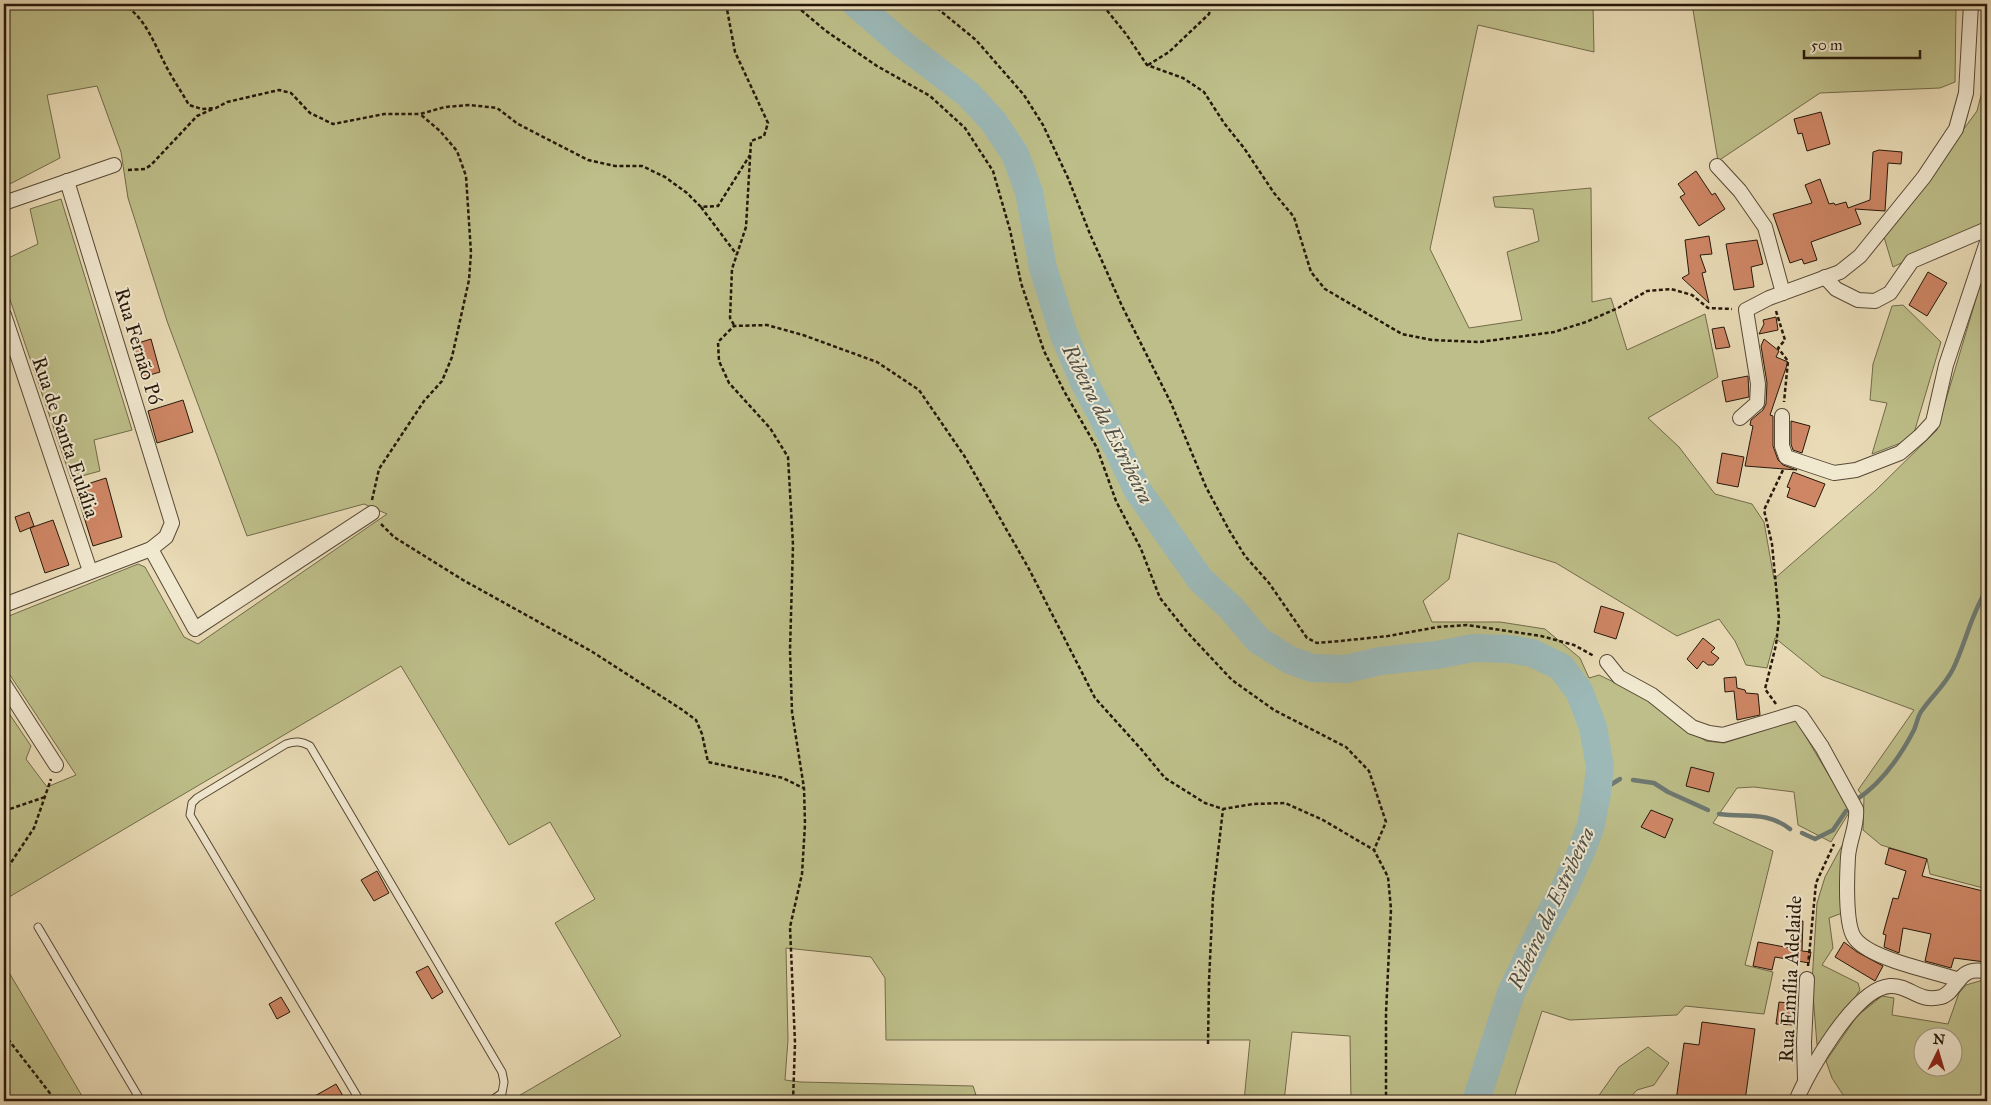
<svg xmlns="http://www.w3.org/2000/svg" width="1991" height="1105" viewBox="0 0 1991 1105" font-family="'IM FELL Great Primer',serif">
<rect width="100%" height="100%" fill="#e9dbb6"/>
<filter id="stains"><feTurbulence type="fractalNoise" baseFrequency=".004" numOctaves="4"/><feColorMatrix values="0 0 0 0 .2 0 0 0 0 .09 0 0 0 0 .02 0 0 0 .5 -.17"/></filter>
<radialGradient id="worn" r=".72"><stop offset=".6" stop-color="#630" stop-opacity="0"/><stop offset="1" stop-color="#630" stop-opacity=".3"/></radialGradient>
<!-- green -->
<g fill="#bdbe89" stroke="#726b4a" fill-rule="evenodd">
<polygon points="4,4 1593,4 1594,52 1478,25 1430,249 1469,328 1522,320 1507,252 1539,241 1533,209 1495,207 1493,197 1591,188 1592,302 1611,298 1627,350 1705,314 1718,377 1648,418 1679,447 1715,494 1752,504 1764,522 1774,579 1875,491 1937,430 1987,262 1987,889 1930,874 1927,859 1881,845 1863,830 1864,797 1858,790 1914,710 1822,676 1775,638 1767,668 1746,665 1735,641 1719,619 1677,636 1556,563 1458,533 1449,579 1423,601 1432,622 1500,622 1545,629 1580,658 1589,678 1599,675 1651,700 1691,732 1706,741 1724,743 1796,720 1850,811 1831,842 1798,825 1794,792 1754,787 1737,788 1713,823 1773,851 1745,965 1773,972 1764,1014 1685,1006 1677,1015 1570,1020 1542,1011 1513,1101 1351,1101 1350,1036 1292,1032 1284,1101 1244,1101 1250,1040 886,1040 885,978 871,957 786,948 788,1040 785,1080 801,1082 973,1086 976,1095 939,1101 510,1101 621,1036 555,923 595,899 550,822 509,845 401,666 4,900 4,706 31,746 26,759 47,787 76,775 4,666 4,618 138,564 145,567 184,637 198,644 387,514 364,504 247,536 167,321 128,198 121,152 97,86 47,95 60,158 4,187"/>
<polygon points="1692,4 1956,4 1955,82 1940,88 1820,93 1718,161"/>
<polygon points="1984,4 1987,4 1987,222 1893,267 1884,237 1977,111 1986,76"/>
<polygon points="61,199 132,430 94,440 100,471 71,479 4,282 4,260 38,244 30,209"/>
<polygon points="1903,305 1941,342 1914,433 1906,441 1872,454 1887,403 1870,400 1873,364 1892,306"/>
<polygon points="1845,840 1845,912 1829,918 1833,948 1822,965 1858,983 1860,990 1820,1049 1817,1045 1812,982 1817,903 1825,877"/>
<polygon points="4,964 85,1101 13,1101 4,1091"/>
<path d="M1983 980 1987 981V1101H1847L1832 1078 1826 1061 1857 1016 1882 996 1894 998 1892 1015 1948 1024 1959 993 1966 985ZM1924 1038H1954V1068H1924Z"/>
<polygon points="1648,1047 1669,1063 1654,1085 1637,1090 1627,1101 1595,1101 1619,1067"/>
</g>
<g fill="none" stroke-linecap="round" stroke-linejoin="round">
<!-- stream -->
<g stroke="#6d7972" stroke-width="4.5">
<polyline points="1633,780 1654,783 1668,792 1708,810"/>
<polyline points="1597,793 1620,779"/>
<path d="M1856 800C1882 783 1900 757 1914 730 1917 723 1918 714 1923 709 1933 695 1945 685 1953 669 1966 642 1971 614 1987 589"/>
<path d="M1719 814C1747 818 1767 811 1790 829"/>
<polyline points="1802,833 1815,839 1833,830 1846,811"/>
</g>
<!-- river -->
<polyline stroke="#9cb9b8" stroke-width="28" points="856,4 901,43 968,94 993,121 1015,154 1029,192 1043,268 1064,335 1083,380 1099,410 1138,491 1200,579 1232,609 1258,640 1290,660 1312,668 1346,669 1380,661 1437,655 1473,648 1508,649 1532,653 1561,667 1579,691 1593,727 1600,767 1597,793 1591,825 1582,850 1564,889 1540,932 1511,993 1476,1101"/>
</g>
<!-- building -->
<g fill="#ce8665" stroke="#26180a">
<polygon points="1821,112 1830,144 1807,151 1802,133 1798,134 1794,119"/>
<polygon points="1879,150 1902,152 1901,164 1888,163 1885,211 1855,209 1861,224 1811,242 1817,260 1804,264 1802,259 1790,263 1773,214 1812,203 1805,185 1820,179 1829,204 1834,203 1835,205 1846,202 1848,208 1870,200 1873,152"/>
<polygon points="1696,171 1712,195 1715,193 1725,209 1699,226 1680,197 1685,194 1678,184"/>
<polygon points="1709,236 1712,254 1700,255 1706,272 1702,273 1709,303 1682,278 1689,274 1685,240"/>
<polygon points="1757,240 1763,264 1751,267 1754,287 1734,290 1726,244"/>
<polygon points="1928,272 1947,283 1927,316 1909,305"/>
<polygon points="1776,317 1778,330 1759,334 1764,324 1763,320"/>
<polygon points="1724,327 1730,347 1716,349 1712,329"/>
<polygon points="151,339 160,372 143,377 134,350 136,349 135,344"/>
<polygon points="1764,339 1779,351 1776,357 1788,362 1770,415 1773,416 1773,446 1778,460 1783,465 1797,470 1745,466 1753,426 1750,425 1751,420 1763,410 1766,404 1767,383 1761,346"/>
<polygon points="1748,376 1749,397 1726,402 1722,381"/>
<polygon points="183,400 193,432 157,443 148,411"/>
<polygon points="1791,421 1810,426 1802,453 1793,450 1791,444"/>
<polygon points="1722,453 1744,457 1738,487 1717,483"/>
<polygon points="1793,472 1825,484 1815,507 1787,497 1790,488 1787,487"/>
<polygon points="106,478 122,537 93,546 75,488"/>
<polygon points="29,512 34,526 20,532 15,517"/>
<polygon points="53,520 69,565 45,573 30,528"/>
<polygon points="1601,606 1624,613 1616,639 1594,632"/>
<polygon points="1703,638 1715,648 1711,652 1719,658 1713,665 1708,665 1703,661 1697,669 1687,659"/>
<polygon points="1736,677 1737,688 1745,690 1746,693 1758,694 1760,715 1737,720 1734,691 1725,692 1724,678"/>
<polygon points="1691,767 1714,773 1709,792 1686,786"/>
<polygon points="1651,810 1673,819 1665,838 1641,827"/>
<polygon points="1889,848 1927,859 1922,876 1987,892 1987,953 1985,962 1954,958 1951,968 1925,961 1931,934 1903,928 1899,953 1884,947 1886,935 1883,934 1893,898 1898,899 1906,871 1885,864"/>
<polygon points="377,871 389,893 374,901 361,880"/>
<polygon points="1794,921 1803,921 1802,951 1811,952 1809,963 1775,957 1772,970 1753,966 1758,942 1790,948"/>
<polygon points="1844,942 1857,952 1883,966 1875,981 1835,957"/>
<polygon points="428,966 443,992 432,999 416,972"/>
<polygon points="281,997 290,1012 277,1019 269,1004"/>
<polygon points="1779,1002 1797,1004 1794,1025 1776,1024"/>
<polygon points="1702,1022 1755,1029 1745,1101 1676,1101 1684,1043 1699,1045"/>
<polygon points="336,1084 346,1101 306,1101"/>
</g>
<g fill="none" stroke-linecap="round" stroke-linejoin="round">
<!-- service casing -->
<g stroke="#574935" stroke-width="9">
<g id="service">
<polyline points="38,927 141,1101"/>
<path d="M360 1101 190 815 192 803 197 798 286 744C295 741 301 741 310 746L502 1072 504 1082 502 1093 491 1101"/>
</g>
</g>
<!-- minor casing -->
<g stroke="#574935" stroke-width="16">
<g id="minor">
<polyline points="1717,166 1740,191 1765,227 1783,293"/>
<polyline points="4,203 114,165"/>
<polyline points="1825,277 1836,289 1858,300 1875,301 1890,293 1912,261 1987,229"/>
<polyline points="4,315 90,571"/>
<polyline points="1782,416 1782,446 1786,457 1834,473 1856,470 1900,453 1921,435 1933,422 1946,365 1987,242"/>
<polyline points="1740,418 1757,403 1758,384 1746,310 1769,298 1840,272 1860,256 1924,177 1956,129 1966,93 1971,4"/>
<polyline points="151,549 195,629 372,513"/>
<polyline points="4,605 151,549 166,537 172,523 67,181"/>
<path d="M1607 662 1619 677 1652 695 1692 727 1709 733 1723 735 1796 713 1801 716 1822 747 1856 809C1858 824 1849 841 1848 857 1847 874 1845 923 1854 937 1868 959 1933 971 1959 980"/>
<polyline points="4,684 56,765"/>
<polyline points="1805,1079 1804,1043 1807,979"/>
<path d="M1796 1101C1808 1072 1855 988 1890 986 1910 985 1918 1003 1941 997 1955 993 1957 974 1972 971 1977 970 1982 971 1987 971"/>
</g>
</g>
<!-- path -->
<g stroke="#26180a" stroke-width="2.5" stroke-dasharray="4 2.5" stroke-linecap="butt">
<path d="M122 4C144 15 154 43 165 64 172 78 181 91 189 105L202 109 216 108 227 102 279 90 291 93 310 113 333 124 384 114H420L445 107 470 105 497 108 518 124 588 160 615 166H642L665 177 687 193 701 207 718 206 750 155"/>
<polyline points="726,4 735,52 768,123 764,136 751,141 746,227 732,269 730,318 734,325"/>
<polyline points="799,4 801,10 826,31 877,66 930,96 965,128 993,171 1010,230 1021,283 1044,351 1064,391 1097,448 1116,501 1141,549 1160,598 1187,632 1232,680 1274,710 1346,747 1369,771 1386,822 1374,850 1388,877 1391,909 1386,1013 1386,1101"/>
<polyline points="932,4 976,40 1024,95 1043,125 1068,178 1090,234 1122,306 1171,403 1206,487 1229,530 1245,556 1269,583 1307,638 1317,643 1340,641 1388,636 1438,627 1467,625 1541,636 1574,645 1594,656"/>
<polyline points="1096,4 1105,8 1126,34 1147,65 1183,78 1204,92 1224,123 1244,148 1274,193 1294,217 1311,272 1325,289 1402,334 1432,340 1480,342 1554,332 1586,322 1618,308 1647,291 1671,289 1692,295 1708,308 1732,309"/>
<polyline points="1148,65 1169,52 1209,14 1212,4"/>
<polyline points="128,170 145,169 151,165 197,116 213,109"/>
<polyline points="701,207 737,255"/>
<polyline points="1776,311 1785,340 1778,348 1788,361 1784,402"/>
<polyline points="372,500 379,469 424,401 442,381 452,357 469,280 471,253 466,176 457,151 440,131 420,114"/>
<polyline points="381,524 394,537 463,580 591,651 681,709 696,720 702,734 708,762 783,778 803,788"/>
<polyline points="1776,704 1765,689 1776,645 1779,618 1772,544 1764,510 1783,470"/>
<polyline points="4,811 45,797"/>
<polyline points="4,873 34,828 51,779"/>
<polyline points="1808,966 1816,883 1834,844"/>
<polyline points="4,1034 56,1101"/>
<polyline points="1208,1044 1209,981 1213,896 1223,809"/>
<polyline points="793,1101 795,1043 790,927 802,874 805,824 804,788 792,712 790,650 793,545 788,457 770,428 729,383 719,361 718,342 734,326 767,325 803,335 877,362 919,390 965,457 1029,569 1095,698 1141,749 1165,778 1205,803 1223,809 1253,804 1285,803 1323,820 1374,850"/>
</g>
<!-- service -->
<use href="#service" stroke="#f1e8d0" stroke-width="7"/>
<!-- minor -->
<use href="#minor" stroke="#f1e8d0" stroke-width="14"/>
</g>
<g text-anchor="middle" stroke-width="4" stroke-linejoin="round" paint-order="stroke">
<!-- street labels -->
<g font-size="20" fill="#26180a" stroke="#f1e8d0">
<text transform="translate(139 346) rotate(73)" y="7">Rua Fernão Pó</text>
<text transform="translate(66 437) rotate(71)" y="7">Rua de Santa Eulália</text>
<text transform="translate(1790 979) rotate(-87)" y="7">Rua Emília Adelaide</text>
</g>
<!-- water labels -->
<g font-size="21" font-style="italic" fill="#4f5047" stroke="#f1e8d0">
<text transform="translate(1108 424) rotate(63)" y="7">Ribeira da Estribeira</text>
<text transform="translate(1551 908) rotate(-65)" y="7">Ribeira da Estribeira</text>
</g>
</g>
<!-- margin -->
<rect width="1991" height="1105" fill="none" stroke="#e9dbb6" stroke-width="20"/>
<rect x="5" y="5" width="1981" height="1095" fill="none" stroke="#26180a" stroke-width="2.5"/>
<rect x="10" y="10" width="1971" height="1085" fill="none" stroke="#26180a"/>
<!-- north arrow -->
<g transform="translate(1938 1052) rotate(5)"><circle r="24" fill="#f1e8d0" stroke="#a09581"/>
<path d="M0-4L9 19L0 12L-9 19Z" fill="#8f2418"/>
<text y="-8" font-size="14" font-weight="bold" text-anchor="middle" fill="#26180a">N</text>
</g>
<!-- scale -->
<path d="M1804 50v8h116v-8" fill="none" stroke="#26180a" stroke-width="2.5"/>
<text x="1811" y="50" font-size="15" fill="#26180a" stroke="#f1e8d0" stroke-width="4" paint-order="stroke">50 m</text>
<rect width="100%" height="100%" filter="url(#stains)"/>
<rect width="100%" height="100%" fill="url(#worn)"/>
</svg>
